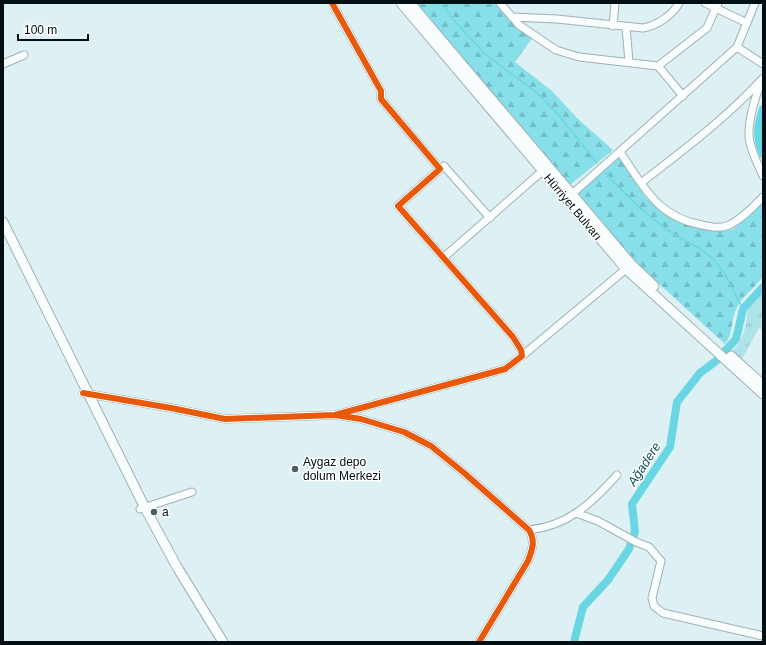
<svg xmlns="http://www.w3.org/2000/svg" width="766" height="645" font-family="Helvetica,sans-serif">
<style>
.grass{fill:url(#grass-tufts)}
.forest{fill:url(#forest-firs)}
.lines{fill:none;stroke-linecap:round;stroke-linejoin:round}
.stream{stroke:#6ad6e4;stroke-width:1.5}
.river{stroke:#6ad6e4;stroke-width:8}
.minor-casing{stroke:#9fb1b3;stroke-width:9}
.major-casing{stroke:#9fb1b3;stroke-width:11}
.minor{stroke:#fafdfd;stroke-width:7}
.major{stroke:#fafdfd;stroke-width:9}
.cycleway-casing{stroke:#fff;stroke-width:8}
.cycleway{stroke:#e8590c;stroke-width:6}
.poi-dot{fill:#4e5e61;stroke:#fff;stroke-width:1.5}
.labels{text-anchor:middle;dominant-baseline:central;stroke-width:3;stroke-linejoin:round;paint-order:stroke}
.street-label{font-size:12px;fill:#010f12;stroke:#fff}
.poi-label{font-size:12px;fill:#010f12;stroke:#fff;text-anchor:start}
.water-label{font-size:13px;font-style:italic;fill:#124f56;stroke:#fff}
</style>
<defs>
<pattern id="grass-tufts" width="24" height="20" patternUnits="userSpaceOnUse"><rect width="24" height="20" fill="#aee3ea"/><path d="M3 7l-1-3M5 7V3M7 7l1-3M15 17l-1-3M17 17v-4M19 17l1-3" fill="none" stroke="#94c2c8"/></pattern>
<pattern id="forest-firs" width="22" height="20" patternUnits="userSpaceOnUse"><rect width="22" height="20" fill="#87dfea"/><path d="M5 1l3.5 6h-7zM16 11l3.5 6h-7z" fill="#73bec8"/></pattern>
</defs>
<rect width="100%" height="100%" fill="#ddf1f4"/>
<path class="grass" d="M763,293V330L759,328L742,359L733,351C743,339 747,326 747,311Z"/>
<path class="forest" d="M415,3H495L518,28L533,37L515,62L552,91L577,118L613,150L570,185Z
M619,158L646,198L661,211L680,223L723,231L733,229L763,203V277C754,289 740,297 735,312C730,324 734,332 725,344L635,262L578,194Z"/>
<g class="lines">
<path class="stream" d="M443,3L451,17L485,54L536,92L557,113L597,163
M606,173C621,191 649,217 669,231C684,241 700,246 713,259C727,273 733,292 743,309"/>
<path class="river" d="M763,109C757,126 756,138 763,154
M574,642L583,607L608,580L629,549L635,532L632,504L670,447L677,402L700,373L716,361L736,339L743,309L763,287"/>
<defs>
<path id="minor" d="M332,3L381,91V99L440,169L398,206L513,337L521,350L522,356L505,369L335,415
M500,3L519,25L556,50L579,57L658,66L683,96
M705,3L747,23
M512,17L557,19L643,28C656,26 673,15 679,3
M613,26L615,3
M626,27L629,62
M737,47L763,64
M3,64L24,55
M658,66L707,28L718,3
M761,82C755,98 749,117 749,134C749,148 758,164 763,176
M620,152C644,187 657,217 702,225C712,227 720,229 729,225C742,219 753,207 763,197
M440,169L444,166L490,218
M641,183C681,152 729,116 763,78
M572,194L737,47L755,3
M443,258L547,167
M522,356L626,269
M83,393L171,408L225,419L335,415L361,419L404,432L431,446L463,472L529,530C536,541 532,550 528,561L479,642
M140,509L192,492
M576,513L598,521L636,542L649,547L661,561L652,598L654,606L663,613L763,636
M529,530C568,526 592,503 617,475"/>
<path id="major" d="M401,3L626,269L763,394
M410,3L631,264L654,286
M3,222L145,508L177,567L223,642
M731,356L763,385"/>
</defs>
<use href="#minor" class="minor-casing"/>
<use href="#major" class="major-casing"/>
<use href="#minor" class="minor"/>
<use href="#major" class="major"/>
<defs>
<path id="cycleway" d="M332,3L381,91V99L440,169L398,206L513,337L521,350L522,356L505,369L335,415
M83,393L171,408L225,419L335,415L361,419L404,432L431,446L463,472L529,530C536,541 532,550 528,561L479,642"/>
</defs>
<use href="#cycleway" class="cycleway-casing"/>
<use href="#cycleway" class="cycleway"/>
</g>
<g class="poi-dot">
<circle cx="295" cy="469" r="4"/>
<circle cx="154" cy="512" r="4"/>
</g>
<g class="labels">
<g class="street-label">
<text transform="translate(573 207) rotate(50)">Hürriyet Bulvarı</text>
</g>
<g class="poi-label">
<text x="303" y="462">Aygaz depo<tspan x="303" dy="14">dolum Merkezi</tspan></text>
<text x="162" y="512">a</text>
</g>
<g class="water-label">
<text transform="translate(644 464) rotate(-57)">Ağadere</text>
</g>
</g>
<rect width="766" height="645" fill="none" stroke="#010f12" stroke-width="8"/>
<path d="M18 34v6h70v-6" fill="none" stroke="#010f12" stroke-width="2"/>
<text x="24" y="34" font-size="12" fill="#010f12" stroke="#ffffff" stroke-width="3" paint-order="stroke">100 m</text>
</svg>
